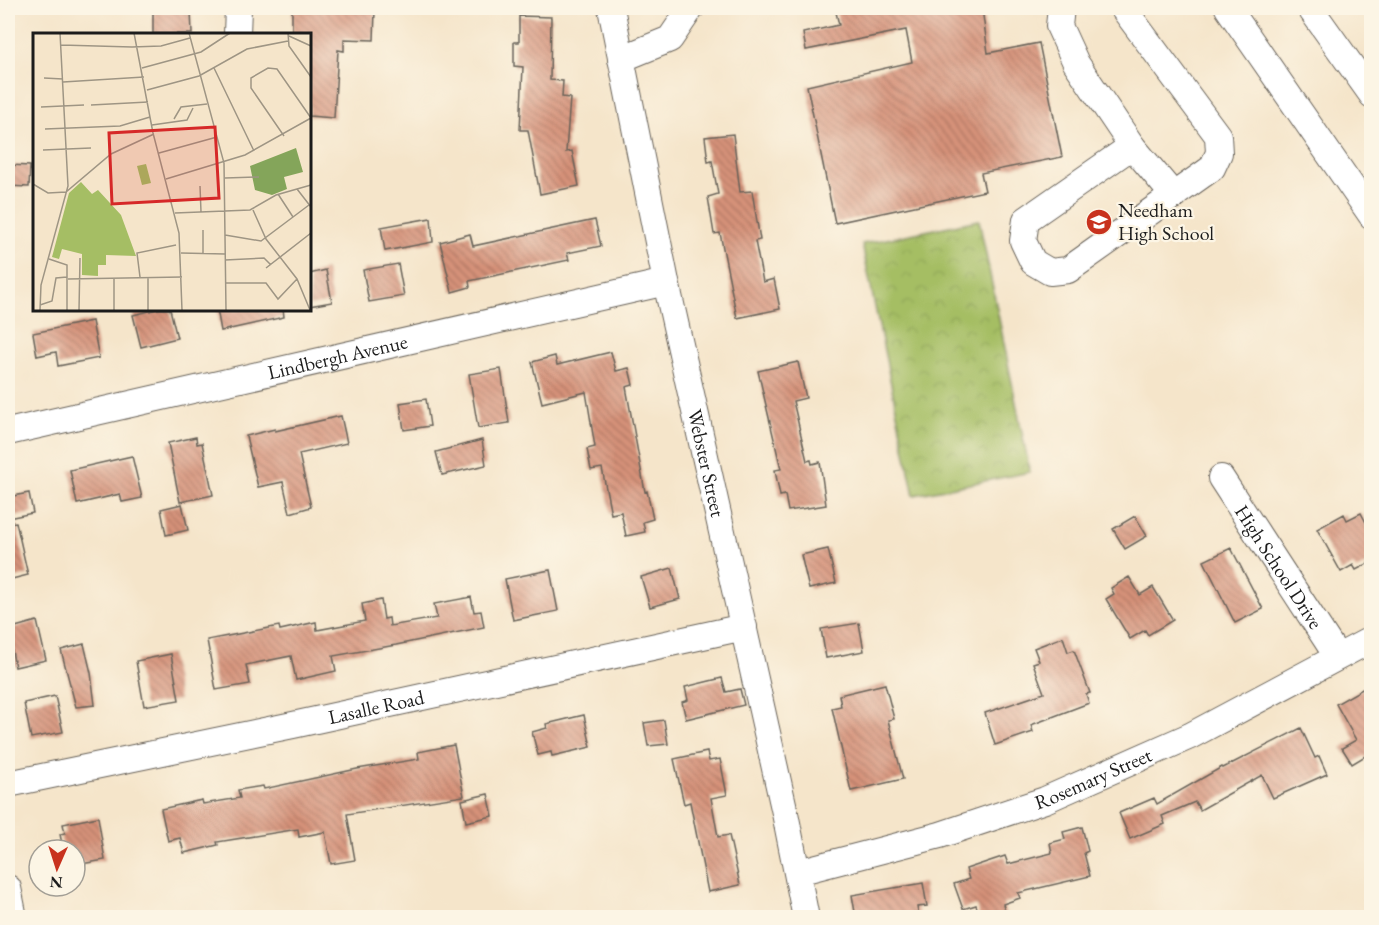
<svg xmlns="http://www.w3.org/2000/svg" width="1379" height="925" font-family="'EB Garamond',serif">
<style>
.park{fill:url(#park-crowns);stroke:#606d40;stroke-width:1.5}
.building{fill:url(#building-back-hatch)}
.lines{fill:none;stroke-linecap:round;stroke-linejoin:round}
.minor-casing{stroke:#686259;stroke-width:28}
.minor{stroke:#fff;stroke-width:26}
.labels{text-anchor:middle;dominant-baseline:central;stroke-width:4.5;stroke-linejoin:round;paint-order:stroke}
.poi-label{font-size:20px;fill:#1c1c1c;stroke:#fcf5e5;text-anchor:start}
.street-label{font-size:20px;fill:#1c1c1c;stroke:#fcf5e5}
.inset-road{fill:none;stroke:#9e9584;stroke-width:1.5}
.view{fill:#d62828;fill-opacity:0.15;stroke:#d62828;stroke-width:3}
.inset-edge{fill:none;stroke:#1c1c1c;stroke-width:3}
</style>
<defs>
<pattern id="park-crowns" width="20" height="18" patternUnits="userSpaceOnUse" patternTransform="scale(1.5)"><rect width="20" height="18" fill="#a5be64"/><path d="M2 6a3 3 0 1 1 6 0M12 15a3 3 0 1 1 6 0" fill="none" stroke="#8da356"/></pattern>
<pattern id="building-back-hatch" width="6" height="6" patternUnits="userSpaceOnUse" patternTransform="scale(1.5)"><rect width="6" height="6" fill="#d69279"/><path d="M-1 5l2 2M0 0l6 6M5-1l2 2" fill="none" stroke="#ad7662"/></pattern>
</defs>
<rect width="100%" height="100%" fill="#fcf5e5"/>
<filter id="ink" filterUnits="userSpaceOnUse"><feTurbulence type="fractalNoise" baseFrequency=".0167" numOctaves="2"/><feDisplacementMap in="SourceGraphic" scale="12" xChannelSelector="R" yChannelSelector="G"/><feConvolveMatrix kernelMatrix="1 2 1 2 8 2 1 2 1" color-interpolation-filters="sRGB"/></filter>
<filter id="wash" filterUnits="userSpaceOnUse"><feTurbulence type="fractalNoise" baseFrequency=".008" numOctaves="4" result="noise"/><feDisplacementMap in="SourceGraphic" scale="24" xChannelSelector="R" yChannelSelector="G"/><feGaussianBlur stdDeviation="1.35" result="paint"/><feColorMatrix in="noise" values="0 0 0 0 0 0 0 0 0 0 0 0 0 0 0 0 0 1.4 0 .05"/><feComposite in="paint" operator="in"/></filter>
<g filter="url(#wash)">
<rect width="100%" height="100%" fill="#f5e5ca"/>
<path class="park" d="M979,220L1030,472L914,495L862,244Z"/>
<g id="blocks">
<path class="building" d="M292,8L375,10L374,40L344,39V51L338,50L334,118L309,116V34H292Z
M835,8H982L988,53L1039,43L1062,157L981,173L985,191L835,223L807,86L912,62L906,30L806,50L803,33L839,25Z
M191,11L192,34H153V12Z
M519,16L551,17L550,80L563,81L562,97L570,98L566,152L572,151L579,186L540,194L528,130H520L523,67L514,66V42H519Z
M733,134L740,192L752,191L760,240L755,241L763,282L774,279L780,309L737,318L720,233L714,234L708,197L718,194L712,161L708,162L705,137Z
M8,165L30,166L29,187L8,186Z
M431,218L433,242L385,251L381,227Z
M595,220L601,246L567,253L569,260L469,281L470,287L452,292L440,242L470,234L473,246Z
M398,264L404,296L369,302L363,270Z
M326,270L332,302L309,306V274Z
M158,309H170L177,338L141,347L133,315Z
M217,309H283L284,317L221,331Z
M92,321L99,358L58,366L56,352L37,356L33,333Z
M611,352L616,371L629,368L633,385L626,387L645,492L647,491L653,519L643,522L645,532L626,536L621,512L611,514L602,468L591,470L587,449L595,447L586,392L542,403L532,362L555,356L557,365Z
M798,362L806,398L793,401L807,461L811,460L812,464L820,462L826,505L788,511L785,495L780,496L775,470L781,469L758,371Z
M501,369L509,423L478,428L469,374Z
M426,399L430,426L404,430L400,403Z
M341,416L347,443L299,454L311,507L290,513L283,482L258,487L246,436L275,429V431Z
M196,437L197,444L202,443L213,495L180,502L168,443Z
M482,440L486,465L442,475L436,452Z
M132,456L142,498L122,502L120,494L77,504L70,470Z
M29,493L33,513L8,518V497Z
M182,504L188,530L166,535L161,509Z
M1361,513L1371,532V562L1356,570L1353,565L1341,572L1317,529L1344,514L1347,520Z
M1135,516L1147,536L1125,549L1113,529Z
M16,522L28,575L8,580V523Z
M1231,548L1263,609L1235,623L1204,561Z
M828,549L836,583L809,589L801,555Z
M672,568L680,599L650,607L641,577Z
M550,570L558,611L513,620L505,579Z
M1129,577L1140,595L1153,587L1173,620L1148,635L1145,630L1130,639L1106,599L1114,594L1111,588Z
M471,597L474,612L481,611L484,627L396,645L333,656L336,671L296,680L291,656L246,665L250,684L216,690L207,640L279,626L280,630L316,622L317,630L365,621L362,604L381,600L384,619L389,618L390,626L437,618L434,604Z
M37,621L46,660L15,667L8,629Z
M859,623L864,651L826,658L821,629Z
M1063,637L1068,652L1074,650L1090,693L1086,694L1089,703L1031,725L1033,732L995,745L985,713L1044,693L1033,663L1039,661L1034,648Z
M84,644L91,673L95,705L76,707L61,650Z
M171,654L179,700L144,706L136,661Z
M722,678L726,692L740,689L744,705L686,719L682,702L688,700L685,687Z
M885,684L894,719L888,720L903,779L851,791L832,708L841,706L839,695Z
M1371,684V768L1365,756L1352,764L1342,748L1356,740L1336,704Z
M55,696L63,732L31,738L24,703Z
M584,715L591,747L552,756L551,752L538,755L532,732L547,728L546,724Z
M664,720L668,744L648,746L644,723Z
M1301,728L1315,758L1319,756L1327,774L1273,798L1262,775L1200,810L1195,802L1162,816L1165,824L1130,839L1119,813L1154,798L1157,804L1222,767L1223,768Z
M454,745L464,796L347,814L355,860L331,864L325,832L299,837L298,829L217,842L218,845L184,853L180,838L168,841L161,809L202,800L203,804L240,798L238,790L263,786L264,789L357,769L419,759L418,752Z
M707,752L709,761L720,759L727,795L711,798L718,837L729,835L740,885L708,892L690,802L684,804L674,759Z
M488,794L493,816L466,822L462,800Z
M98,817L105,860L75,865V850H63L60,834L65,833L63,824Z
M1082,827L1088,851L1084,853L1090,876L1018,893L1020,898L1003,904L1007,918H980L976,905L963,909L954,884L969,879L966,869L1005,856L1008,864L1052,853L1050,843L1065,839L1063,832Z
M923,883L927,906L917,907L919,918H856L852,895Z"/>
</g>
</g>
<g filter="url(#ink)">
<use href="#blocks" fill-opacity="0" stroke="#686259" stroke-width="1.5"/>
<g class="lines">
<defs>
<g id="minor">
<path id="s1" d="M611,8L666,282L785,813L806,918"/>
<path d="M1061,8L1059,26L1076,63L1132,146L1174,196"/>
<path d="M1123,8L1218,136L1219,153L1212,168L1068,270L1050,272L1033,262L1023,241L1026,220L1132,146"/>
<path d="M1228,8L1372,216"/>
<path d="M1310,8L1372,95"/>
<path d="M237,34L238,8"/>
<path d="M621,59L670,39L691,8"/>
<path id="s2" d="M8,432L666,282"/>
<path id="s3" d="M1221,478L1337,656"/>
<path id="s4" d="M8,784L293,725L744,627"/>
<path id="s5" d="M798,872L940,835L1045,800L1190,736L1372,639"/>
<path d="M8,888L14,918"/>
</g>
</defs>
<use href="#minor" class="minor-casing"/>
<use href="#minor" class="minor"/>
</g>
</g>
<defs>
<symbol id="school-disc" viewBox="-11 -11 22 22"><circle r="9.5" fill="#c8321e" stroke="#fcf5e5"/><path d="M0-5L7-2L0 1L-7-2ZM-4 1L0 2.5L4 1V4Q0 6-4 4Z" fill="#fff"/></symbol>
</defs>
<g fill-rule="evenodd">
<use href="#school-disc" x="1084" y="207" width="30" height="30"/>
</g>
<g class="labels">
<g class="poi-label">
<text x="1118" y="210">Needham<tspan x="1118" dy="23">High School</tspan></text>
</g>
<g class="street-label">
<text stroke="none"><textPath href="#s2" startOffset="338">Lindbergh Avenue</textPath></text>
<text stroke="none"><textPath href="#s1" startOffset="465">Webster Street</textPath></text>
<text stroke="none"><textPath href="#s3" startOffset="106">High School Drive</textPath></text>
<text stroke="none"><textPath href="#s4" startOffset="376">Lasalle Road</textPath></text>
<text stroke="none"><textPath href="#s5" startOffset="310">Rosemary Street</textPath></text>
</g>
</g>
<g transform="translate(33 33)">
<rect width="278" height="278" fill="#f5e5ca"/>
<path d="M263,115L270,139L251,144L254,156L239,162L222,157L217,133Z" fill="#84a55a"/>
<path d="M113,131L118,150L109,152L104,133ZM48,149L59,161L65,157L88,182L103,223L73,222V232H65V243L49,242V221L29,216L26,226L19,224L36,160Z" fill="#a5be64"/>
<path class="inset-road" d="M101,0L120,100L146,200L149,277M156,0L191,130L193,277M255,0L256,13L278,44M256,3L278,13M28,12L99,14L128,13L157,5M109,35L168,19L197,0M181,35L221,118M11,45L30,46M30,49L111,44M114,57L166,43L214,16L255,8M58,72L115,69M8,74L51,72M141,86L148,74L174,71M119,92L154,87L160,75M12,96L87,93L117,84M251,103L218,55V45L235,35L244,36L278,85M10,117L58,115M126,120L184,104M192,145L226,144M133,146L212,122L278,85M0,151L15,160L33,159L78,121L121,101M167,153L168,179M264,156L278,174M245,161L260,184M220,177L233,206L264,246L277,277M142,180L217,177L243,162L278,152M170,197V220M192,202L228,208L276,172M148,220L192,221M16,226L34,232V277M192,227L231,225L238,232M233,235L278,200M107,244L104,220L143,212M115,244V277M81,245V277M35,246L149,244M193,250H233L245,266L264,246M7,272L19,268L23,245L34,244M7,277L8,252L35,153L27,0M46,277L47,225"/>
<path class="view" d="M182,94L186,165L79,171L76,100Z"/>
<rect width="278" height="278" class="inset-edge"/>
</g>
<rect width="1379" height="925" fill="none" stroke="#fcf5e5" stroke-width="30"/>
<g transform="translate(57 868) rotate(183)"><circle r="28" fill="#fcf5e5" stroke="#a29e95" stroke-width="1.5"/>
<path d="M0-4.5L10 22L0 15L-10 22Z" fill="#c8321e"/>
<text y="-9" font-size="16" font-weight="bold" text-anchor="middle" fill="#1c1c1c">N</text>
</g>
</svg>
